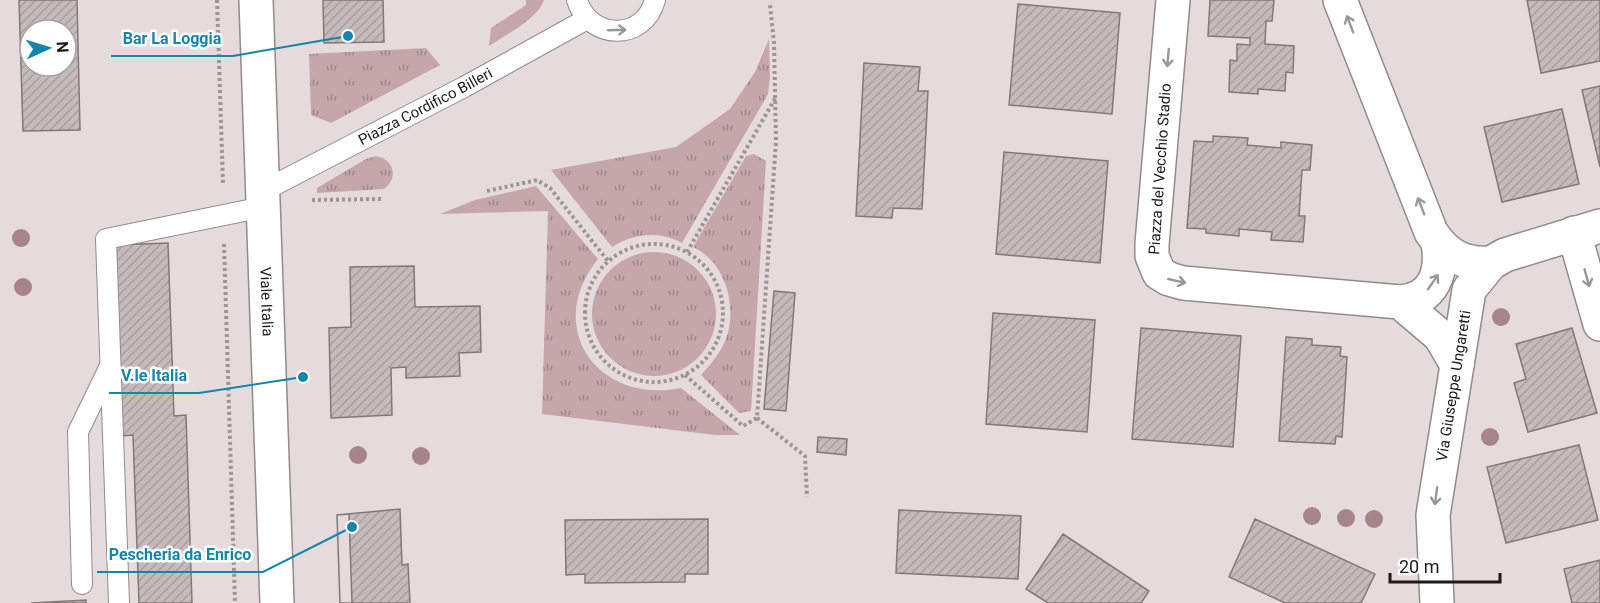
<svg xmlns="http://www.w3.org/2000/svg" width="1600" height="603" font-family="Roboto,sans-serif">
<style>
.grass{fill:url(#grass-tufts)}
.building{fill:url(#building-hatch);stroke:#82787a;stroke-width:1.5;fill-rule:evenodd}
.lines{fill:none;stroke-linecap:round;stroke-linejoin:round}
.service-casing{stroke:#94898b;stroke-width:22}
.minor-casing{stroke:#94898b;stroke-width:36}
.tertiary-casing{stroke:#94898b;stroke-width:36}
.path{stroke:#9c9495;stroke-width:4;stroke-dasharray:3 3;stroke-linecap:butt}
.service{stroke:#fff;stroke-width:20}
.minor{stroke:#fff;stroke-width:33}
.tertiary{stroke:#fff;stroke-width:33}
.tree{fill:#a7838a}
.oneway{stroke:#999898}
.labels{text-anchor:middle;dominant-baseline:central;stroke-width:5;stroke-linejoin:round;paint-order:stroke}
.street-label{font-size:15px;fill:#1c1919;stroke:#fff}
.leader{fill:none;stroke:#1585ac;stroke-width:2}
.callout-dot{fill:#1585ac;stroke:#fff;stroke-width:2}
.callout-label{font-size:16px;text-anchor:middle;font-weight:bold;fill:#1585ac;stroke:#fff;stroke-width:5;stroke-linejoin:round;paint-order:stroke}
</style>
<defs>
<pattern id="grass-tufts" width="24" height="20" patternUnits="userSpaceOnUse" patternTransform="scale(1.5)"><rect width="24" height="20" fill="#c5a6ab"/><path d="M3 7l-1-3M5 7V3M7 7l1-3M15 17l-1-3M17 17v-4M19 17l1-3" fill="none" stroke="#9f868a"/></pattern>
<pattern id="building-hatch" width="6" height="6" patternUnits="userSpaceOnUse" patternTransform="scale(1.5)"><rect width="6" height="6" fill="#c5babc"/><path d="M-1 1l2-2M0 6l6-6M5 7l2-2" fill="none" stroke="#a99fa1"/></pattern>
</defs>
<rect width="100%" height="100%" fill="#e6dbdc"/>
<path class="grass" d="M526,0H544C537,20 506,34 489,46L491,28L526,5Z
M769,39L770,77L768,94L682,243C658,231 635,233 612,247L551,170L676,147L730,109L755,72Z
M426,48L440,65L331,123L311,115L309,54Z
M754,154L766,161L751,411L739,413L701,375C711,364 722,351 727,336C737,304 725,262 693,247L746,156Z
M376,156C394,159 399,178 384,189L317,193V188L366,159Z
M536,186L598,259C543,327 597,405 681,388L740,435H715L542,414L548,211L440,214L475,200Z
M592 314a62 62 0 1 1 124 0a62 62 0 1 1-124 0Z"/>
<path class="building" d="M19,0H77L80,130L23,131ZM30,30H66V66H30Z
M323,0H383L384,42L324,43Z
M1210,0H1274L1272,21H1266L1265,44L1294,46L1293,73L1286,72L1285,91L1258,89V94L1229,92L1230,60L1237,61V44L1250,45V38L1208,36Z
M1527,0H1600V61L1541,73Z
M1018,4L1120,13L1112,114L1009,105Z
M864,63L920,67L918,91H928L922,209L893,208L892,218L856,216Z
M1600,86V167L1582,90Z
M1562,109L1579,184L1502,202L1484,127Z
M1213,136L1248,138L1247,145L1281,148V142L1312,145L1310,170H1302L1299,216H1305L1303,242L1271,240L1272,232L1239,229V236L1206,233V229L1187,228L1194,141L1213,142Z
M1004,152L1108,161L1100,263L996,254Z
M168,243L174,416L186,415L192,603H139L133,435L122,436L115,245Z
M414,266L415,307L480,306L481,352L459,353L460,376L406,378V367L391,368L392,415L331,418L329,328L351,327L350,267Z
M774,291L795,293L786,411L764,409Z
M993,313L1095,320L1087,432L986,424Z
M1141,328L1241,336L1233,447L1132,439Z
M1572,328L1597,413L1528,432L1514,383L1526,379L1516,344Z
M1286,337L1312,339V345L1341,347L1340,356L1347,357L1342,437L1336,436L1335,444L1279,441Z
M818,437L847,439L846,455L817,452Z
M1579,445L1598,520L1506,543L1487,467Z
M400,509L402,565L408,564L410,603H340L337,515Z
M899,510L1021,516L1018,579L896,573Z
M349,514L352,603H340L337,515Z
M708,519V574H685V582L585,583V574L566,575L565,520Z
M1255,519L1375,574L1361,603H1285L1229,577Z
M1063,534L1149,591L1141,603H1048L1026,589Z
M1600,560V603H1572L1564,569Z
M86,600V603H31Z"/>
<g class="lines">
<defs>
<g id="service">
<path d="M577,0C589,40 644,42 655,0"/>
<path id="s1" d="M263,191L464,87L587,19"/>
<path d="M82,584L78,432L109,368"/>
<path d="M119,603L106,239L263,207"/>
</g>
<g id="minor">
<path d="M1173,0L1152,244V256L1159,273L1169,279L1183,283L1400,302L1440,336L1457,365"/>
<path d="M1340,0L1431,232C1446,255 1463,265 1491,263"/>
<path d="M1574,233L1600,324"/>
<path d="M1400,302C1434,300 1443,272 1438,243"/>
<path id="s2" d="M1437,603L1433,515L1469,290L1491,263L1505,255L1600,226"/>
</g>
<g id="tertiary">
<path id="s3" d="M256,0L277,603"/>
</g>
</defs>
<use href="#service" class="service-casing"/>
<use href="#minor" class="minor-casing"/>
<use href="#tertiary" class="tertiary-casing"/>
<path class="path" d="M217,0L223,185
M487,191L537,180L550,188L608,261
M312,200L382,199
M585 313a69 69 0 1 1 138 0a69 69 0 1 1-138 0Z
M224,244L235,603
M687,252L776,97
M685,375L743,426L757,418L776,141L774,43L770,5
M757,418L805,456L807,497"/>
<use href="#service" class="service"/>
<use href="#minor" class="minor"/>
<use href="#tertiary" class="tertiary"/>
</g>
<g class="tree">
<circle cx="21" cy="238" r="9"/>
<circle cx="23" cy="287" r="9"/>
<circle cx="1501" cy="317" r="9"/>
<circle cx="1490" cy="437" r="9"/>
<circle cx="358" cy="455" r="9"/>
<circle cx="421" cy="456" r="9"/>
<circle cx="1312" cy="516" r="9"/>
<circle cx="1346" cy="518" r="9"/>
<circle cx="1374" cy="519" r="9"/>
</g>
<defs><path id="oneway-shaft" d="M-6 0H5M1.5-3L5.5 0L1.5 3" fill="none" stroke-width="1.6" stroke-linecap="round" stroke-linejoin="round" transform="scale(1.5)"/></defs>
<g class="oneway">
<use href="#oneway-shaft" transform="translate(1350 24) rotate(-111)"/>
<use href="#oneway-shaft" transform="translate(617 30) rotate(-2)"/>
<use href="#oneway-shaft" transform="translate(1168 58) rotate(95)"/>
<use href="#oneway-shaft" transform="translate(1421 206) rotate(-111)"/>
<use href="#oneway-shaft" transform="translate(1587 278) rotate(74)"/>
<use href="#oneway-shaft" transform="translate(1177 281) rotate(13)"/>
<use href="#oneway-shaft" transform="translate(1433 282) rotate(-55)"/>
<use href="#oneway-shaft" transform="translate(1436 496) rotate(98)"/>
</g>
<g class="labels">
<g class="street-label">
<text stroke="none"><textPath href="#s1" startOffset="183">Piazza Cordifico Billeri</textPath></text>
<text transform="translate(1160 169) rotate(-86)">Piazza del Vecchio Stadio</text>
<text stroke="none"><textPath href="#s3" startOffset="302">Viale Italia</textPath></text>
<text stroke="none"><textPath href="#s2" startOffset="219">Via Giuseppe Ungaretti</textPath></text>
</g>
</g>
<path class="leader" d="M348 36L233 56H111M303 377L199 393H109M352 527L263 572H97"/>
<g class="callout-dot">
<circle cx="348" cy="36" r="6"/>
<circle cx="303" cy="377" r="6"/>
<circle cx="352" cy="527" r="6"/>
</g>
<g class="callout-label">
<text x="172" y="44">Bar La Loggia</text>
<text x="154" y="381">V.le Italia</text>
<text x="180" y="560">Pescheria da Enrico</text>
</g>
<g transform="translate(48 48) rotate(86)"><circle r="28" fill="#ffffff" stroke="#a4a3a3" stroke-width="1.5"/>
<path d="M0-4.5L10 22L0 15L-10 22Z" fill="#1585ac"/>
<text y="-9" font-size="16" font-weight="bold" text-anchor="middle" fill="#1c1919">N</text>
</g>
<path d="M1390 573v9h110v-9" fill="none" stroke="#1c1919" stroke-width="3"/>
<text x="1399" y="573" font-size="18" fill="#1c1919" stroke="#ffffff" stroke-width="4.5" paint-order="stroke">20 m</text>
</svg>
